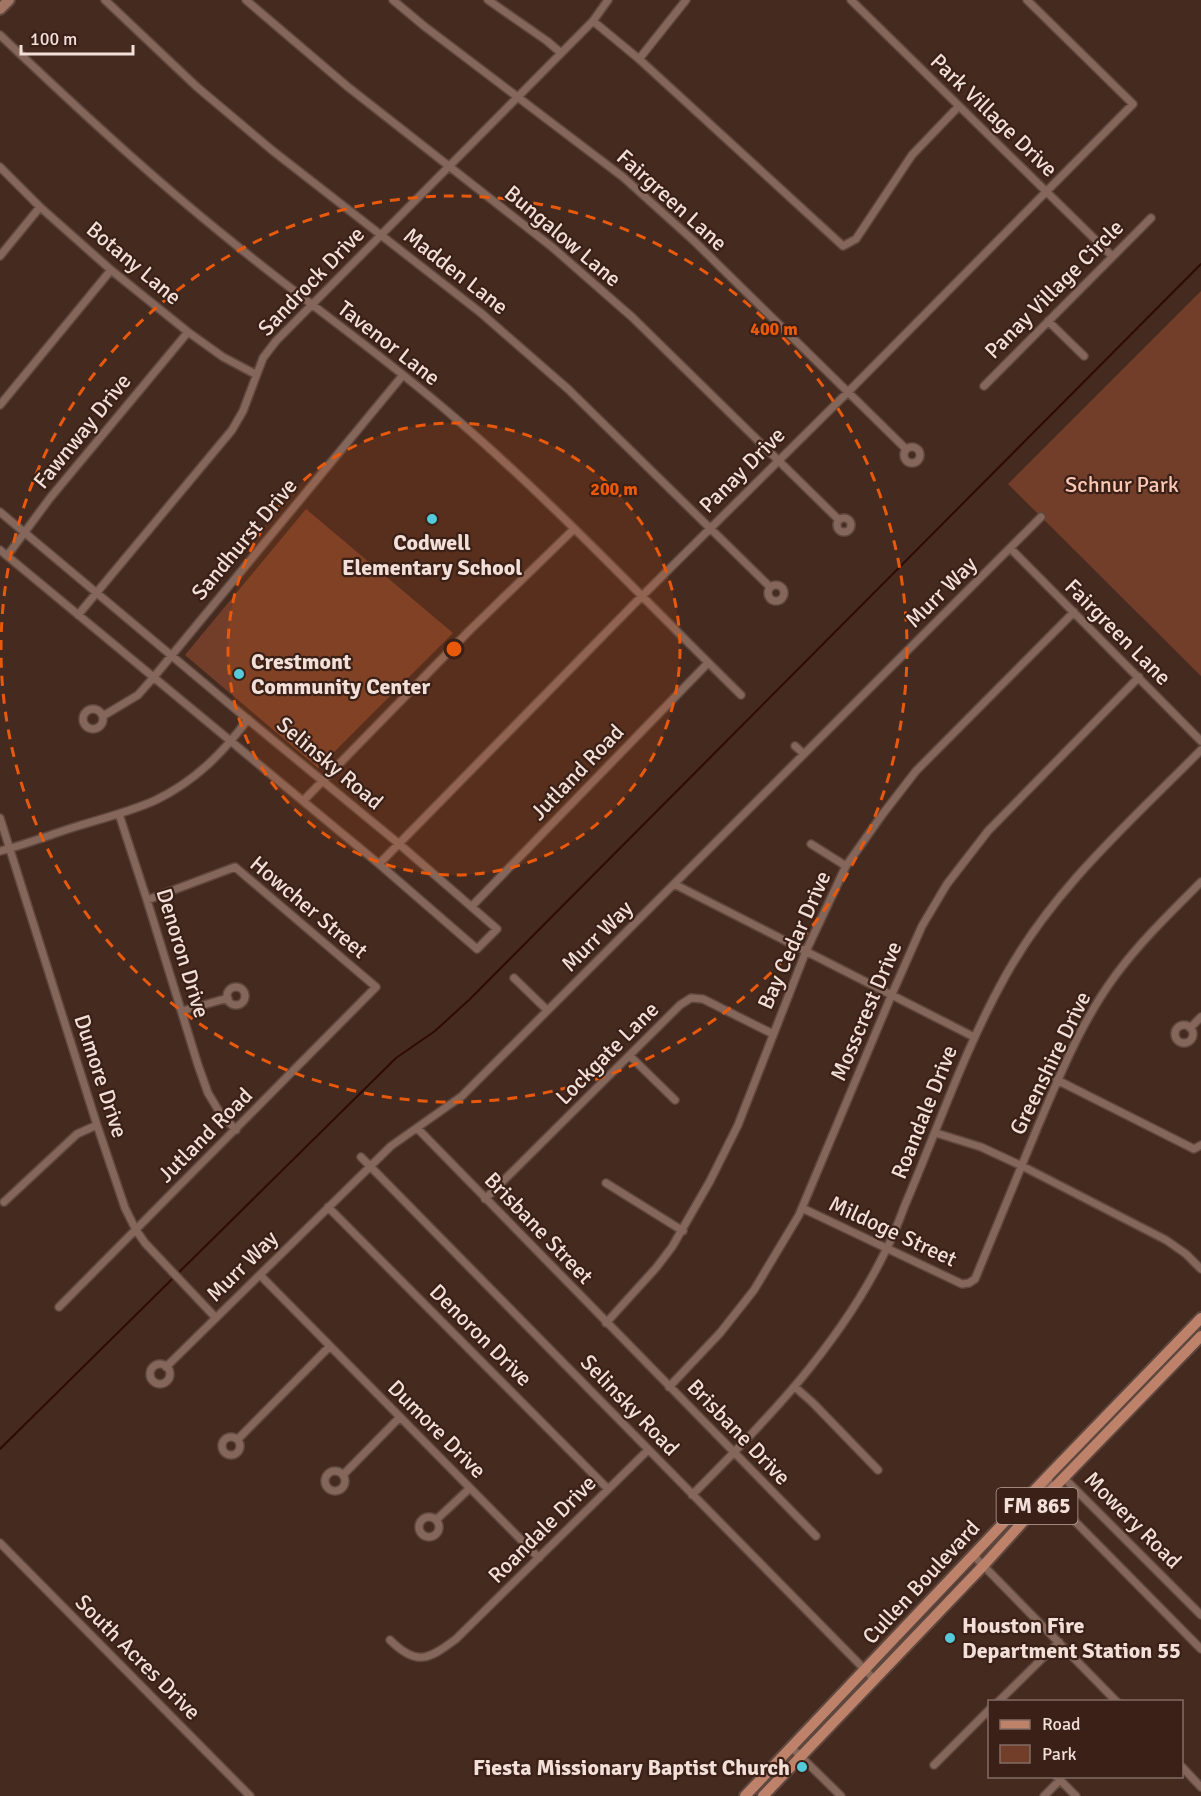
<svg xmlns="http://www.w3.org/2000/svg" width="1201" height="1796" font-family="Signika,sans-serif">
<style>
.green{fill:#723e2a}
.lines{fill:none;stroke-linecap:round;stroke-linejoin:round}
.stream{stroke:#2f0b00;stroke-width:2}
.street-casing{stroke:#5e473e;stroke-width:10}
.secondary-casing{stroke:#5e473e;stroke-width:14}
.primary-casing{stroke:#5e473e;stroke-width:14}
.street{stroke:#85665a;stroke-width:7}
.secondary{stroke:#a27463;stroke-width:10}
.primary{stroke:#be826b;stroke-width:10}
.ring{fill:none;stroke:#e8590c;stroke-width:3;stroke-dasharray:10 8}
.poi-dot{fill:#53cbdb;stroke:#3a2016;stroke-width:2}
.labels{text-anchor:middle;dominant-baseline:central;stroke-width:4.5;stroke-linejoin:round;paint-order:stroke}
.shield{fill:#3a2016;stroke:#baa69e;stroke-width:1.5}
.shield-label{font-size:21px;font-weight:bold;fill:#f1dfd8}
.street-label{font-size:22px;fill:#f1dfd8;stroke:#3a2016}
.park-label{font-size:22px;fill:#fcc7b3;stroke:#3a2016}
.poi-label{font-size:22px;font-weight:bold;fill:#f1dfd8;stroke:#3a2016;text-anchor:start}
.centre{fill:#e8590c;stroke:#3a2016;stroke-width:3}
.ring-label{font-size:18px;text-anchor:middle;font-weight:bold;fill:#e8590c;stroke:#3a2016;stroke-width:4.5;stroke-linejoin:round;paint-order:stroke}
</style>
<rect width="100%" height="100%" fill="#452a20"/>
<path class="green" d="M1201,291V676L1008,484Z
M306,509L453,633L318,768L185,655Z"/>
<g class="lines">
<path class="stream" d="M0,1449L396,1058L435,1031L470,999L1201,264"/>
<defs>
<path id="street" d="M105,0L197,87L273,151L481,313L568,389L770,587
M246,0L348,87L552,247L632,317L839,520
M393,0L424,26L623,177L694,241L906,449
M488,0L547,41L561,53
M851,0L1112,256
M593,21L639,59L843,246L856,239L912,155L958,107
M0,35C75,106 150,176 231,241C304,301 383,355 454,417C555,504 646,602 741,695
M639,59L686,0
M0,167L40,207L111,270L188,332L223,357L255,374
M0,256L40,207
M1048,321L1084,356
M984,386L1151,218
M0,405L111,270
M904 455a8 8 0 1 1 16 0a8 8 0 1 1-16 0Z
M0,512L234,708L398,843L497,929L477,949L379,864L0,550
M837 525a7 7 0 1 1 14 0a7 7 0 1 1-14 0Z
M1010,548L1201,741
M7,556L50,498L188,332
M768 593a8 8 0 1 1 16 0a8 8 0 1 1-16 0Z
M78,615L232,430L243,411L263,358L276,341L593,21L608,0
M83 719a10 10 0 1 1 20 0a10 10 0 1 1-20 0Z
M103,716L138,695L153,678L403,375
M795,746L804,754
M303,801L470,630L574,529
M119,814L147,900L198,1065L208,1093L220,1113L236,1130
M0,818L97,1125L125,1208L136,1230L145,1243L216,1318
M811,844L846,866
M0,851C27,844 52,834 78,826C104,818 132,811 156,800C195,781 223,753 248,719
M379,864L637,601L848,392L1133,104L1027,0
M674,884L974,1037
M472,906L708,663
M514,978L547,1010
M227 996a9 9 0 1 1 18 0a9 9 0 1 1-18 0Z
M182,1011L228,998
M1175 1034a9 9 0 1 1 18 0a9 9 0 1 1-18 0Z
M1190,1028L1201,1017
M630,1056L675,1100
M1057,1080L1194,1149L1201,1145
M417,1128L816,1536
M936,1133L981,1147L1022,1166L1166,1240L1186,1254L1201,1269
M361,1157L874,1679
M606,1183L683,1231
M485,1199L680,1005L691,998L703,999L773,1034
M4,1202L77,1134L97,1125
M328,1207L608,1489
M802,1208L962,1284L969,1283L975,1279C996,1228 1017,1177 1038,1126C1060,1075 1081,1022 1115,976C1140,942 1171,912 1201,882
M260,1275L539,1558
M59,1307L376,987L235,867L147,900
M606,1323L656,1268L672,1247L710,1181L738,1125L806,951L846,866L882,815L916,771L1074,612
M150 1374a10 10 0 1 1 20 0a10 10 0 1 1-20 0Z
M166,1367L391,1146L462,1096L1041,517
M669,1387L720,1333L754,1290L799,1215L892,994L922,926L947,884L988,831L1139,677
M795,1387L813,1403L878,1470
M222 1446a9 9 0 1 1 18 0a9 9 0 1 1-18 0Z
M238,1439L330,1346
M325 1481a10 10 0 1 1 20 0a10 10 0 1 1-20 0Z
M343,1475L400,1417
M1049,1476L1048,1494L1201,1649
M1063,1477L1201,1615
M692,1495C766,1421 839,1346 885,1252C893,1237 899,1221 905,1205C938,1128 965,1048 1006,975C1055,887 1131,821 1201,750
M419 1527a10 10 0 1 1 20 0a10 10 0 1 1-20 0Z
M436,1520L470,1488
M0,1543L250,1796
M973,1555L1117,1702
M390,1640C417,1667 429,1659 456,1639L648,1450
M998,1702L1059,1642
M791,1747L841,1796
M934,1765L990,1709
M1182,1767L1201,1787
M1056,1776L1076,1796
M1044,1796L1060,1780"/>
<path id="secondary" d="M0,9L9,0"/>
<path id="primary" d="M745,1796L1048,1476L1201,1318
M763,1796L983,1566L1048,1494L1201,1336"/>
</defs>
<use href="#street" class="street-casing"/>
<use href="#secondary" class="secondary-casing"/>
<use href="#primary" class="primary-casing"/>
<use href="#street" class="street"/>
<use href="#secondary" class="secondary"/>
<use href="#primary" class="primary"/>
</g>
<circle cx="454" cy="649" r="226" fill="#e8590c" fill-opacity=".12"/>
<g class="ring">
<circle cx="454" cy="649" r="226"/>
<circle cx="454" cy="649" r="453"/>
</g>
<g class="poi-dot">
<circle cx="432" cy="519" r="6"/>
<circle cx="239" cy="674" r="6"/>
<circle cx="950" cy="1638" r="6"/>
<circle cx="802" cy="1767" r="6"/>
</g>
<g class="labels">
<rect class="shield" x="996.5" y="1488" width="81" height="36" rx="4.5"/>
<g class="shield-label">
<text x="1037" y="1506">FM 865</text>
</g>
<g class="street-label">
<text transform="translate(994 115) rotate(44)">Park Village Drive</text>
<text transform="translate(672 200) rotate(42)">Fairgreen Lane</text>
<text transform="translate(563 236) rotate(40)">Bungalow Lane</text>
<text transform="translate(134 263) rotate(40)">Botany Lane</text>
<text transform="translate(456 271) rotate(38)">Madden Lane</text>
<text transform="translate(311 281) rotate(-46)">Sandrock Drive</text>
<text transform="translate(1054 289) rotate(-45)">Panay Village Circle</text>
<text transform="translate(389 343) rotate(38)">Tavenor Lane</text>
<text transform="translate(82 431) rotate(-51)">Fawnway Drive</text>
<text transform="translate(742 470) rotate(-45)">Panay Drive</text>
<text transform="translate(244 539) rotate(-50)">Sandhurst Drive</text>
<text transform="translate(941 592) rotate(-45)">Murr Way</text>
<text transform="translate(1118 632) rotate(45)">Fairgreen Lane</text>
<text transform="translate(330 763) rotate(40)">Selinsky Road</text>
<text transform="translate(577 772) rotate(-46)">Jutland Road</text>
<text transform="translate(309 907) rotate(40)">Howcher Street</text>
<text transform="translate(597 936) rotate(-45)">Murr Way</text>
<text transform="translate(794 940) rotate(-66)">Bay Cedar Drive</text>
<text transform="translate(183 953) rotate(73)">Denoron Drive</text>
<text transform="translate(866 1011) rotate(-67)">Mosscrest Drive</text>
<text transform="translate(607 1053) rotate(-45)">Lockgate Lane</text>
<text transform="translate(1050 1063) rotate(-64)">Greenshire Drive</text>
<text transform="translate(101 1076) rotate(72)">Dumore Drive</text>
<text transform="translate(924 1112) rotate(-68)">Roandale Drive</text>
<text transform="translate(205 1135) rotate(-45)">Jutland Road</text>
<text transform="translate(539 1228) rotate(46)">Brisbane Street</text>
<text transform="translate(893 1231) rotate(25)">Mildoge Street</text>
<text transform="translate(242 1266) rotate(-45)">Murr Way</text>
<text transform="translate(481 1335) rotate(45)">Denoron Drive</text>
<text transform="translate(630 1405) rotate(46)">Selinsky Road</text>
<text transform="translate(437 1429) rotate(45)">Dumore Drive</text>
<text transform="translate(739 1432) rotate(46)">Brisbane Drive</text>
<text transform="translate(1133 1520) rotate(45)">Mowery Road</text>
<text transform="translate(542 1529) rotate(-45)">Roandale Drive</text>
<text transform="translate(921 1582) rotate(-47)">Cullen Boulevard</text>
<text transform="translate(138 1657) rotate(45)">South Acres Drive</text>
</g>
<g class="park-label">
<text x="1122" y="484">Schnur Park</text>
</g>
<g class="poi-label">
<text x="432" y="542" text-anchor="middle">Codwell<tspan x="432" dy="25">Elementary School</tspan></text>
<text x="251" y="661">Crestmont<tspan x="251" dy="25">Community Center</tspan></text>
<text x="962" y="1625">Houston Fire<tspan x="962" dy="25">Department Station 55</tspan></text>
<text x="790" y="1767" text-anchor="end">Fiesta Missionary Baptist Church</text>
</g>
</g>
<circle cx="454" cy="649" r="9" class="centre"/>
<g class="ring-label">
<text x="774" y="335">400 m</text>
<text x="614" y="495">200 m</text>
</g>
<rect x="988" y="1700" width="195" height="78" fill="#3a2016" stroke="#836c64" stroke-width="1.5"/>
<rect x="1000" y="1720" width="30" height="9" fill="#be826b" stroke="#836c64" stroke-width="1.5"/>
<text x="1042" y="1730" font-size="18" fill="#f1dfd8">Road</text>
<rect x="1000" y="1745" width="30" height="18" fill="#723e2a" stroke="#836c64" stroke-width="1.5"/>
<text x="1042" y="1760" font-size="18" fill="#f1dfd8">Park</text>
<path d="M21 45v9h112v-9" fill="none" stroke="#f1dfd8" stroke-width="3"/>
<text x="30" y="45" font-size="18" fill="#f1dfd8" stroke="#3a2016" stroke-width="4.5" paint-order="stroke">100 m</text>
</svg>
